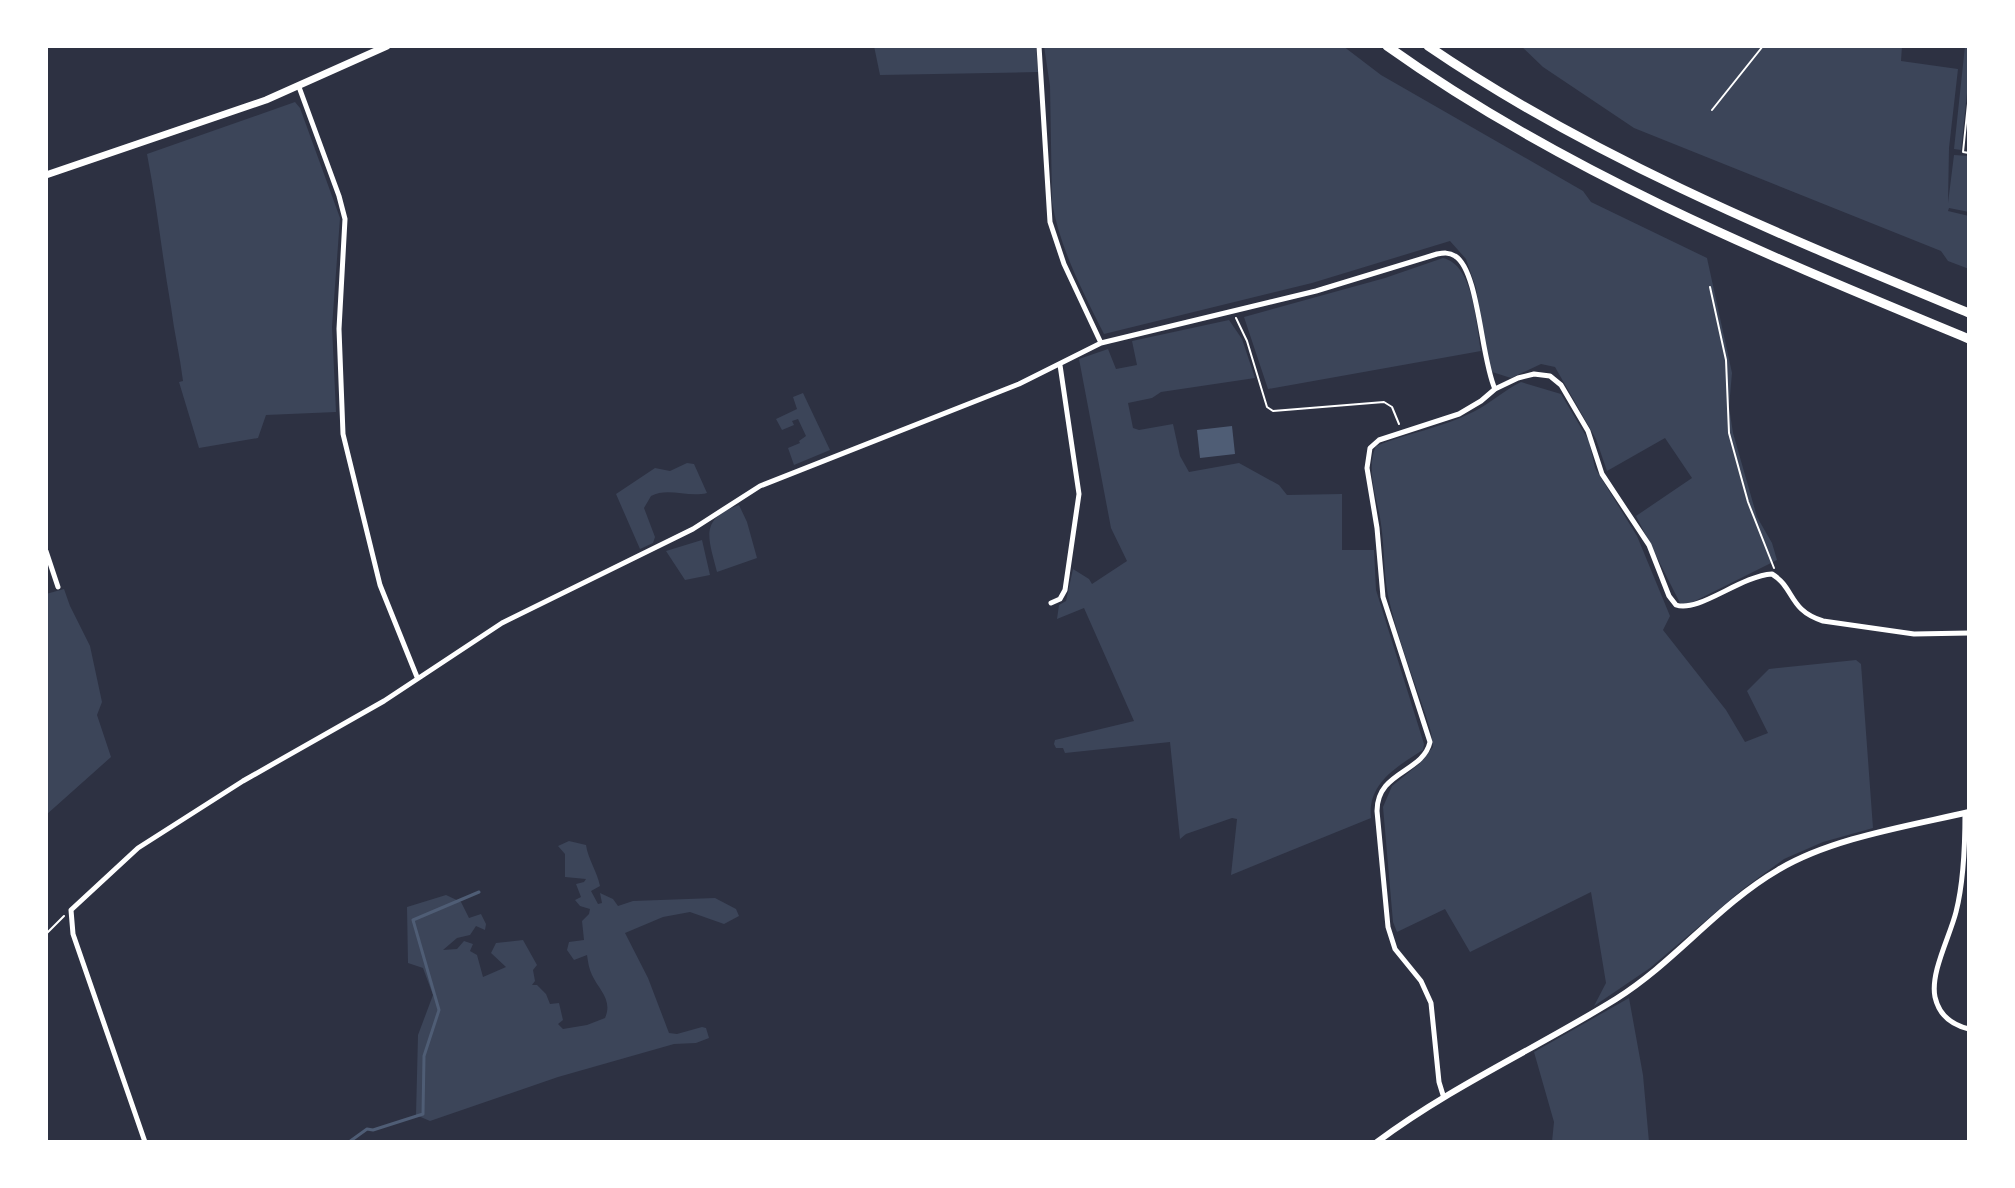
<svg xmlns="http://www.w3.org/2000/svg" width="2015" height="1188" font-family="Overpass,sans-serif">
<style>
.green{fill:#3c4559}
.water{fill:#4f5d75}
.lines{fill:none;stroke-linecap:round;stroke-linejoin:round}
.stream{stroke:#4f5d75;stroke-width:3}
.path{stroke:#fff;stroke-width:2}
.minor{stroke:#fff;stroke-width:5}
.tertiary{stroke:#fff;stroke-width:6}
.secondary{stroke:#fff;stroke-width:7}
.trunk{stroke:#fff;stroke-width:9}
</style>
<rect width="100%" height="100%" fill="#2d3142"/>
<path class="green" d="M874,46H1036L1038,72L880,75Z
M1044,46H1343L1381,75L1583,191L1591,202L1707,258L1732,373L1729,407L1733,433L1757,517L1772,543L1777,560L1691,603L1683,605L1680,603L1636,516L1692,478L1665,438L1607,471L1596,439L1555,367L1541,364L1511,378L1489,371L1476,288L1466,259L1450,241L1312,283L1104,334C1083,292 1060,249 1052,202L1050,86Z
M1521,46H1902L1901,61L1958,69L1949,148L1948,203L1954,155L1969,156V212L1949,208L1948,211L1969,216V269L1948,261L1941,251L1634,128L1543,67Z
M1965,46H1969V74L1961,150L1954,149Z
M295,102L300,108L340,218L332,327L336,412L266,415L258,438L199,448L179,382L183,381C180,356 174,332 171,307C162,256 157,205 147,154Z
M1443,258C1474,265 1476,324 1481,351L1268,389L1244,317L1385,278Z
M1229,320L1242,339L1255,378L1161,392L1152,398L1128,403L1133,428L1139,430L1173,424L1180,456L1189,472L1239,463L1279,485L1287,495L1342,494V550H1374L1376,590L1424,744L1423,750C1398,766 1367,783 1371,818L1231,875L1237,819L1232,818L1186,834L1180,839L1170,742L1065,753L1063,748H1056L1054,744L1055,740L1134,721L1084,608L1057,619L1059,605L1066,601L1073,569L1089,579L1092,584L1127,561L1111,528L1079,359L1108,349L1116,369L1137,365L1132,341Z
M1521,382L1561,394L1589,441L1595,468L1637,536L1670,616L1663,630L1726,710L1745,742L1768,733L1747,691L1769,669L1856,660L1861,664L1873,828L1823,842L1784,859L1743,889L1650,968L1594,1006L1606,983L1591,892L1470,952L1445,909L1397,932L1393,922L1383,807L1392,786L1419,764L1433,747L1431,732C1418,689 1400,647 1390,604C1383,577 1385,551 1381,524C1378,500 1365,470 1376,446C1407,433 1442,428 1473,412C1490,404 1504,390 1521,382Z
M803,393L830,450L794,465L788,448L800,443L799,441L806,436L798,419L792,421L794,425L782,430L776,419L797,409L793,397Z
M687,463L694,464L707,493C688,498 668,487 651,496L644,508L655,537L653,543L640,549L616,494L655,468L670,471Z
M739,505L747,522L757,558L717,572C709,539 698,519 739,505Z
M702,540L710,575L685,580L666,551Z
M64,589L70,606L90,646L102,702L97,715L111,757L46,815V594Z
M569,841L586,845C588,859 597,871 600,886L591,891L598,904L602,903L600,893L613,899L618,906L633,901L715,898L736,909L739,916L724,924L690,912L663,917L625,933L648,978L669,1033L677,1034L702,1027L706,1028L709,1038L696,1043L674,1044L558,1077L430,1121L416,1115L418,1035L433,995L423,968L408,963L407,907L446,895L461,902L469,918L481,914L486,924L485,930L476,926L470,935L457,938L443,950L457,949L464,941L473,944L470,951L477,955L483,977L506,967L491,953L496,943L523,940L537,965L533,970L535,981L532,985H537L546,994L550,1004L559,1003L563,1020L558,1024L563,1029L587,1025L605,1018C613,1000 599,990 592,975C589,969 588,962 587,955L574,960L567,950L569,942L584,940L582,921L589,914L590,909L580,906L575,900L581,897L576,884L584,882L586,879L565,877V854L558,846Z
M1629,998L1643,1075L1649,1142H1552L1554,1122L1534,1052Z"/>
<path class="water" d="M1232,426L1235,454L1200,458L1197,430Z"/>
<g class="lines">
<path class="stream" d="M349,1142L367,1129L373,1130L423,1114L424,1056L439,1010L413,920L479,892"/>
<path class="path" d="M1969,94L1963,152L1969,153
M1712,110L1763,46
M1710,287L1726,360L1729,433L1748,502L1774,568
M1236,318L1247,341L1267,407L1273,411L1384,402L1392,407L1399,424
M46,934L64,916"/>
<path class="minor" d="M1039,46L1050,222L1064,264L1101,343
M299,87L339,196L345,219L339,329L343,434L380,585L417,677
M46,551L58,587
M1051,603L1060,599L1065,590L1079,494L1060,365
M1965,813C1965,845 1964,881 1956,912C1950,936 1930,973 1935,997C1939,1015 1952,1025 1969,1029
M1443,1095L1439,1082L1431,1003L1421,981L1395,949L1388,927L1377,811C1377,771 1423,773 1430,742L1383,597L1377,528L1367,468L1370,448L1379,440L1459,414L1481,401L1495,389L1518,378L1534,374L1550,376L1561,385L1588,431L1602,474L1649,545L1669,596L1676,605C1699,613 1740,576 1772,574C1795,588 1788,610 1823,621L1914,634L1969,633
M145,1142L73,934L71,910L138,848L243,781L384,701L502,623L693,529L760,486L1019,384L1101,343L1316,291L1437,254C1443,253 1449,252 1455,256C1479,270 1481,360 1495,389"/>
<path class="tertiary" d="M1377,1142C1452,1086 1537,1048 1616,999C1675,962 1718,905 1778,870C1831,838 1909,826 1969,812"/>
<path class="secondary" d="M46,175L266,100L387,46"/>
<path class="trunk" d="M1387,46C1565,173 1769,256 1969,339
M1428,46C1595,160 1783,236 1969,313"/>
</g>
<rect width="2015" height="1188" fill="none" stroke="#ffffff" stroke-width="96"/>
</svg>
